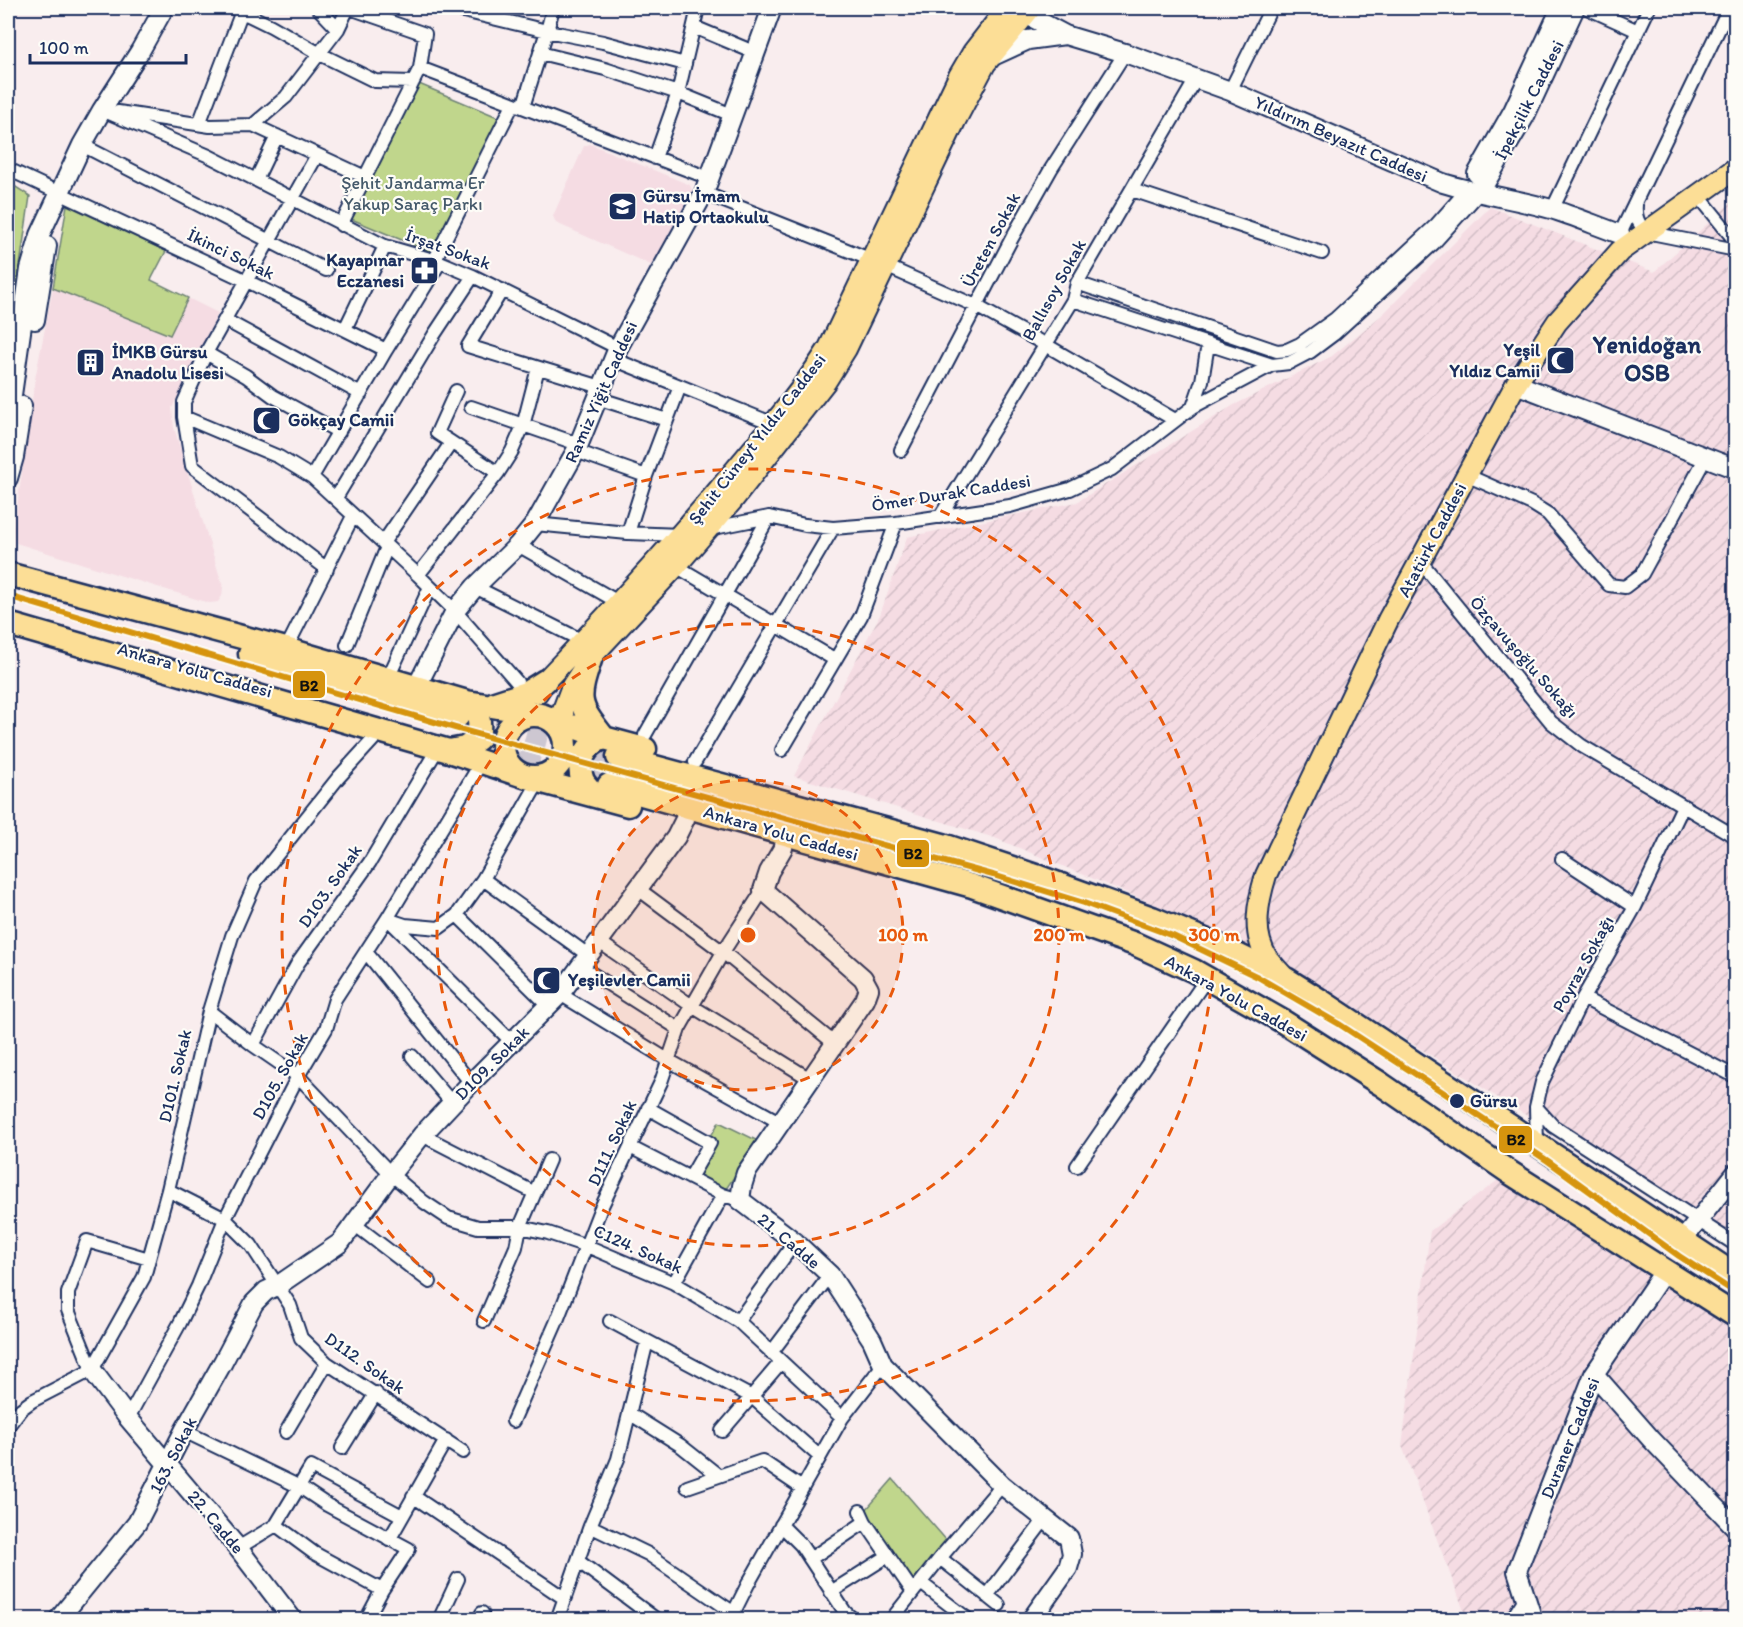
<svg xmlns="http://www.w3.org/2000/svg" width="1743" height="1627" font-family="Itim,sans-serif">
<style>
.built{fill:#f5dce3}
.industrial{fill:url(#industrial-furrows)}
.green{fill:#c0d68c;stroke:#6e8275;stroke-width:1.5}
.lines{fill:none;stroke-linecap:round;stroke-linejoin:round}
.highway-tunnel{stroke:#cdc7d1;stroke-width:22;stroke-dasharray:22 11;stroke-linecap:butt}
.street-casing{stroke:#1b2f5e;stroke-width:16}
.secondary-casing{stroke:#1b2f5e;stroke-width:22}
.primary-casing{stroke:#1b2f5e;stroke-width:24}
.highway-casing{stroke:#1b2f5e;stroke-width:27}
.street{stroke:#fdfcf7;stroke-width:12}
.secondary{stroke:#fdfcf7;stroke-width:18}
.primary{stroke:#fcde96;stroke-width:20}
.highway{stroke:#fcde96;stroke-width:22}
.metro-1-casing{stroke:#fdfcf7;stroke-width:10}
.metro-1{stroke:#d6940e;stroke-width:6}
.ring{fill:none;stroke:#e8590c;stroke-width:3;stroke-dasharray:10 8}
.stop-dot{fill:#1b2f5e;stroke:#fdfcf7;stroke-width:2}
.labels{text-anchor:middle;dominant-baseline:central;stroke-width:4.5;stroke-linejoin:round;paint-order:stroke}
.street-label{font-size:18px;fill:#1b2f5e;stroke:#fdfcf7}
.park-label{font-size:18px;fill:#44596a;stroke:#fdfcf7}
.poi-label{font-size:18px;font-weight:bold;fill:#1b2f5e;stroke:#fdfcf7;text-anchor:start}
.stop-label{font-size:18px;font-weight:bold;fill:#1b2f5e;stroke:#fdfcf7;text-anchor:start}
.district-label{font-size:24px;font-weight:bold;fill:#1b2f5e;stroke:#fdfcf7}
.centre{fill:#e8590c;stroke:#fdfcf7;stroke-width:3}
.ring-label{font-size:18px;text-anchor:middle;font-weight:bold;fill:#e8590c;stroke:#fdfcf7;stroke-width:4.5;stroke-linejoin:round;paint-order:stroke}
.line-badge{stroke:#fdfcf7;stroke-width:2}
.pale-badge-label{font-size:16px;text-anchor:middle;font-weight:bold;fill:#111}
</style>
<defs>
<pattern id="industrial-furrows" width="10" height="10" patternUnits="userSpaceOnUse" patternTransform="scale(1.5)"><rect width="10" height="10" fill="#f5dce3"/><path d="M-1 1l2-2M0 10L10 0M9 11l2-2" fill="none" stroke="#d1bdc5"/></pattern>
</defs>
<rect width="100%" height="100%" fill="#f9edee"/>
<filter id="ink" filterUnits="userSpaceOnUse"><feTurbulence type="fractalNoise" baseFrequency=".0167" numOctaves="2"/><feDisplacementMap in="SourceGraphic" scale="12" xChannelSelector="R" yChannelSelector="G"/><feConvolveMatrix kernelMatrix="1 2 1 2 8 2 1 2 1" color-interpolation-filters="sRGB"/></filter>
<g filter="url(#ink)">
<path class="built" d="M590,144L690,185L694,195L651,265L556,223L553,216L584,146Z
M53,288L170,334L188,298L218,313L172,408L174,428L223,587L222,596L218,602L209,603L16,543L14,529L35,379Z"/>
<path class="industrial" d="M1735,199V1247L1283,962L1195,921L995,838L794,776L880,615L907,537L1077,502L1234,405L1332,356L1383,314L1490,207L1654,272Z
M1509,1172L1735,1318V1619H1467L1402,1446L1430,1231Z"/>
<path class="green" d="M419,84L500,118L433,253L349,218Z
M8,182L30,196L17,286L8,282Z
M67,205L166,251L151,280L188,298L170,335L53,288Z
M719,1122L758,1141L726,1189H723L697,1175L716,1142L710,1138Z
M893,1479L948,1542L912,1584L865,1511Z"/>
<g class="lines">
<path class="highway-tunnel" d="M462,717L618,757
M485,753L598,783"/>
<defs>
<path id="street" d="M234,8L271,26L320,54L375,81L413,82
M318,8L338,29
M451,8L547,31L603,42L685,64
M1587,8L1638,31
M694,27L756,53
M540,53L605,69L678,93L732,115
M420,68L709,178
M1230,91L1271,8
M523,107L547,31L553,8
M102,110L209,156L385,246L440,262L473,276L618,348
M118,112L210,126L253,125L286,97L338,29L348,8
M199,124L242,11
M253,125L365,177
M82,145L326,270
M317,155L206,353L184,402V417L192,466L327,569
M655,158L678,93L698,8
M8,169L247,281L386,350
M256,180L277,136
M1132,190L1322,253
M704,193L872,260L976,306L1046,345L1175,420
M1698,195L1736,242
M1636,205C1635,217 1638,223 1646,232L1736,250
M1552,210L1649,8
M341,225L420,68L425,34L350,8
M1620,234L1729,8
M434,261L513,104
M1077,283L1277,351L1287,350L1300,344L1335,319L1436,225L1467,190
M502,290L468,346L601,387
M1073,300L1272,365L1289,363L1310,352L1334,334L1434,243L1480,192
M225,320L361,394
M345,329L385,246
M206,353L246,376L273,396L339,432
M613,359L774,424
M456,391L437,433L498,473
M597,398L667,420
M471,407L578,444
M1193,407L1202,381L1208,344
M184,417L279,457L312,477L418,575L455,611L517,682
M901,450L1012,238L1051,169L1125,53
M576,451L646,476
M1466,475L1532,504L1548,514L1609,585L1625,587L1642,574L1706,457
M312,477L386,350L440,262
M336,498L434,335L473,276
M940,517L1073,300L1077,283L1196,79
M535,524L628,533L681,535
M709,529L769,517L805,525L833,528L896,523L1010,506L1070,489L1112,469L1193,407L1272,365
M628,533L646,476L680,386
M383,543L451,443
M518,545L618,602
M1421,562L1551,722L1582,746L1736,837
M676,566L834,659
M418,575L498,473L512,451L523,426L538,368
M475,587L583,641
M347,645L387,547
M286,649L353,516
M388,678L430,587
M645,735L769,517
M782,750L861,616L896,523
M695,762L833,528
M1562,859L1635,907
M483,879L588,955
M637,888L723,952L834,1043
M457,915L549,1006
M387,919L405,925L439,928L457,915L483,879L539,781
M391,922L512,1042
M598,941L692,1006L810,1079
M366,952L471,1083
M580,966L679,1029
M560,994L668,1060L781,1123
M1583,998L1736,1077
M209,1011L253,1045L298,1076L391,1174L424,1202L448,1218L478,1227H520L548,1233L587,1246L674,1283L738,1321L842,1418
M253,1045L298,963L370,862L438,748
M412,1056L452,1103
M1536,1107L1553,1126L1736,1245
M648,1108L710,1143L690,1178
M422,1135L535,1193
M1537,1145L1536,1107L1542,1082L1583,998L1635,907L1683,806
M630,1147L723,1195L740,1200
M1077,1166L1207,978
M168,1190L225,1219L251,1245L290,1305L301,1338L327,1363L463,1452
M354,1224L430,1282
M674,1283L723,1195
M484,1321L516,1247L520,1227L549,1160
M738,1321L795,1242
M647,1341L752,1397L819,1456
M771,1353L830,1275
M92,1370L68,1310V1293L87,1241L149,1259
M629,1413L680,1445L719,1476
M128,1418L180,1323L198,1286L225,1219L298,1076L326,1029L335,999L387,919L482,761
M513,1421L556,1323L600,1210L661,1082L679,1029L723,952L763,890
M8,1426L21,1409L32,1401L92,1370L144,1277L168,1190L209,1011L232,936L256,881L338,778L381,731
M184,1431L300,1487L327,1505L409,1549L382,1590L366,1620
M722,1431L781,1362
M286,1432L327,1363
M342,1448L376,1393
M687,1487L762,1461L802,1488
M413,1496L564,1598
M860,1511L865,1522L913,1592
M276,1525L314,1553L382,1590
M781,1525L801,1545L845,1612L854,1620
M590,1526L648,1554L734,1613
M389,1540L446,1440
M238,1548L276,1525L311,1467L402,1516
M940,1558L999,1605
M810,1559L865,1522
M578,1561L657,1620
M921,1583L969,1620
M831,1592L888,1556
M987,1596L1045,1519
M439,1620L458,1579
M479,1620L482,1613
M557,1620L590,1526L618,1459L647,1341L610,1321
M730,1620L748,1584L842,1418L883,1365
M891,1620L940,1558L1002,1485
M1511,1620L1526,1597"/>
<path id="secondary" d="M1014,8L1065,35L1125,53L1230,91L1443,183C1478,194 1515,199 1551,209C1574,216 1597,226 1620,234
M993,56L1028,40L1065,35
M1477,174L1513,111L1561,8
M1480,192L1525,116L1575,8
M35,320L47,246
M1516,384L1736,469
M8,423L30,269L40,235L82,145L102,110L140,51L164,8
M8,478L14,457L22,406
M417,686L455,611L475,587L518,545L535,524L576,451L618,348L704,193L772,8
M783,848L769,872L763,890L863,978L869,989L865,1000L746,1173L742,1186L740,1200L795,1242L830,1275L872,1340L883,1365L1002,1485L1069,1538L1072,1554L1068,1568L1031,1620
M1682,1241L1736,1173
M92,1370L128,1418L238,1548L293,1620
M1594,1374L1651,1439L1736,1528
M58,1620L137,1523L184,1431L223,1362L254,1303L266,1291L277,1286L340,1243L391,1174L422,1135L471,1083L560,994L676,837L685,819
M1533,1620L1517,1571L1594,1374L1665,1270"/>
<path id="primary" d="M537,693L545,681C609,614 672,546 731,475C765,434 800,394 829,348L959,76L973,52L1007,8
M564,739L563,710L572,686L591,657L676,566L732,501L826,381L846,349L955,121L985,64L1031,8
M1284,977C1279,971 1273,965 1268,959C1251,934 1258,901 1266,875L1388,620L1516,384L1557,322L1620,251L1736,168"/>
<path id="highway" d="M8,574L286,649L467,702L523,711L544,716L604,738L645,749
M8,624L449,751L539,781L628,805
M250,654L458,716
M591,657C577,700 576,703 604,738C587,744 575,762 583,781C586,786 592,792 595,796
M495,703L526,693L545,681
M503 746a31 31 0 1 1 62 0a31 31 0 1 1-62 0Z
M449,751L465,748L478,739C481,721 480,715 467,702
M618,757L943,845L1039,877L1152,918L1217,945L1286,979L1321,1001L1736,1276
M609,785L972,886L1135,944L1194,971L1282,1021L1381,1084L1509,1172L1736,1316"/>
</defs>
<use href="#street" class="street-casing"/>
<use href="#secondary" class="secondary-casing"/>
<use href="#primary" class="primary-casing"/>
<use href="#highway" class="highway-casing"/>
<use href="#street" class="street"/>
<use href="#secondary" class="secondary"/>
<use href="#primary" class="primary"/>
<use href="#highway" class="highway"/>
<defs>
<path id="metro-1" d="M8,596L455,728L993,875L1084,903L1173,936L1258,977L1339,1024L1548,1161L1679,1256L1736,1293"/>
</defs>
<use href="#metro-1" class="metro-1-casing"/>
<use href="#metro-1" class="metro-1"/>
</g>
</g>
<circle cx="748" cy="935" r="155" fill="#e8590c" fill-opacity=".12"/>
<g class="ring">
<circle cx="748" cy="935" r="155"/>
<circle cx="748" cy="935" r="311"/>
<circle cx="748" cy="935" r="466"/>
</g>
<defs>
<symbol id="school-square" viewBox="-11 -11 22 22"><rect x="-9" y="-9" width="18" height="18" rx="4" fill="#1b2f5e" stroke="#fdfcf7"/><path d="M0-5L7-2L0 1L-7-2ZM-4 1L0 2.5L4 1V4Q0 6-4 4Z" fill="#fff"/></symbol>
<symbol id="pharmacy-square" viewBox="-11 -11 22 22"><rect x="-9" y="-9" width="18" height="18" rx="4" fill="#1b2f5e" stroke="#fdfcf7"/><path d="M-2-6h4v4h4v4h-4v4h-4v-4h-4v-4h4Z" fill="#fff"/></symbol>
<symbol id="mosque-square" viewBox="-11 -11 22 22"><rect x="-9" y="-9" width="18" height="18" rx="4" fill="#1b2f5e" stroke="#fdfcf7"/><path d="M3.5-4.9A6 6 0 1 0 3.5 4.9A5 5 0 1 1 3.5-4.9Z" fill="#fff"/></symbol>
<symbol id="building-square" viewBox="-11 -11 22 22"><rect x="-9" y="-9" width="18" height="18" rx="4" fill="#1b2f5e" stroke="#fdfcf7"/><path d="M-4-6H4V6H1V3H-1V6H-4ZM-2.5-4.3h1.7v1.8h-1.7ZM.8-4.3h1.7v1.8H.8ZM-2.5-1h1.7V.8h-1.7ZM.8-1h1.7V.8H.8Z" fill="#fff"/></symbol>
</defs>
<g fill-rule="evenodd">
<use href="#school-square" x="606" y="190" width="33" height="33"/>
<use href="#pharmacy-square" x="408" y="254" width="33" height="33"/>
<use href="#mosque-square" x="1544" y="344" width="33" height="33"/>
<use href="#building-square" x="74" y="346" width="33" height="33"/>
<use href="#mosque-square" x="250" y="404" width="33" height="33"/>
<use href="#mosque-square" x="530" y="964" width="33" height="33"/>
</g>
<circle class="stop-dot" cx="1457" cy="1101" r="8"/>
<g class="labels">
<g class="street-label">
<text transform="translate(1529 100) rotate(-63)">İpekçilik Caddesi</text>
<text transform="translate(1341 139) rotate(24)">Yıldırım Beyazıt Caddesi</text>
<text transform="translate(991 240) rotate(-62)">Üreten Sokak</text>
<text transform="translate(448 249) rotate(20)">İrşat Sokak</text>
<text transform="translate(231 254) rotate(26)">İkinci Sokak</text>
<text transform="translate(1054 290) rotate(-61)">Ballısoy Sokak</text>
<text transform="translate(601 392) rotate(-66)">Ramiz Yiğit Caddesi</text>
<text transform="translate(757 439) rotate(-52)">Şehit Cüneyt Yıldız Caddesi</text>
<text transform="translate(951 493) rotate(-9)">Ömer Durak Caddesi</text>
<text transform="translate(1432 540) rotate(-62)">Atatürk Caddesi</text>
<text transform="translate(1524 657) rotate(49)">Özçavuşoğlu Sokağı</text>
<text transform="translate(195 670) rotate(16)">Ankara Yolu Caddesi</text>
<text transform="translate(781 833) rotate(16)">Ankara Yolu Caddesi</text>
<text transform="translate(330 886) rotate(-55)">D103. Sokak</text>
<text transform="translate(1583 964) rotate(-61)">Poyraz Sokağı</text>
<text transform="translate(1236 998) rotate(29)">Ankara Yolu Caddesi</text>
<text transform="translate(492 1063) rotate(-45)">D109. Sokak</text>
<text transform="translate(175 1076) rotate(-77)">D101. Sokak</text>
<text transform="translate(280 1076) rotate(-61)">D105. Sokak</text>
<text transform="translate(612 1143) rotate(-65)">D111. Sokak</text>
<text transform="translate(789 1241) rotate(40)">21. Cadde</text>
<text transform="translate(638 1249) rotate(24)">C124. Sokak</text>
<text transform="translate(365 1363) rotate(35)">D112. Sokak</text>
<text transform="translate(1570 1438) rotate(-68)">Duraner Caddesi</text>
<text transform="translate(173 1455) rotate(-63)">163. Sokak</text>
<text transform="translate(216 1522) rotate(50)">22. Cadde</text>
</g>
<g class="park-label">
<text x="413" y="183">Şehit Jandarma Er<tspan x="413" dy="21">Yakup Saraç Parkı</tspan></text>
</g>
<g class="poi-label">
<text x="643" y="196">Gürsu İmam<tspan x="643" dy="21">Hatip Ortaokulu</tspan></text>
<text x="404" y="260" text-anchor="end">Kayapınar<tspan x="404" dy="21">Eczanesi</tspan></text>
<text x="1540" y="350" text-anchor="end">Yeşil<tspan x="1540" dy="21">Yıldız Camii</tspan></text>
<text x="112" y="352">İMKB Gürsu<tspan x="112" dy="21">Anadolu Lisesi</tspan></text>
<text x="288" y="420">Gökçay Camii</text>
<text x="568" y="980">Yeşilevler Camii</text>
</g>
<g class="stop-label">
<text x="1470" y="1101">Gürsu</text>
</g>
<g class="district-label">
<text x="1647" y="344">Yenidoğan<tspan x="1647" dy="28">OSB</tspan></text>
</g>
</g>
<circle cx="748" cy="935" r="9" class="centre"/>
<g class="ring-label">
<text x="903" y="941">100 m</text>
<text x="1059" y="941">200 m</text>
<text x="1214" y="941">300 m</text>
</g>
<g class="line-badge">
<rect x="292" y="670" width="34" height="29" rx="6" fill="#d6940e"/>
<rect x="896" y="839" width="34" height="29" rx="6" fill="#d6940e"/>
<rect x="1498" y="1125" width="35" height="29" rx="6" fill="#d6940e"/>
</g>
<g class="pale-badge-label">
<text x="309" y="691">B2</text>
<text x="913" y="859">B2</text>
<text x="1516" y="1145">B2</text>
</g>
<rect width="1743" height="1627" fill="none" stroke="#fdfcf7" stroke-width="30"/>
<rect x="15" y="15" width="1713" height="1597" fill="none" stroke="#1b2f5e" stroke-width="2" filter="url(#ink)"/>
<path d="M30 54v9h156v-9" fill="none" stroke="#1b2f5e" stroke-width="3"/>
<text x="39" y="54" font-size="18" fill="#1b2f5e" stroke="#fdfcf7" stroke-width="4.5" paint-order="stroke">100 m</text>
</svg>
